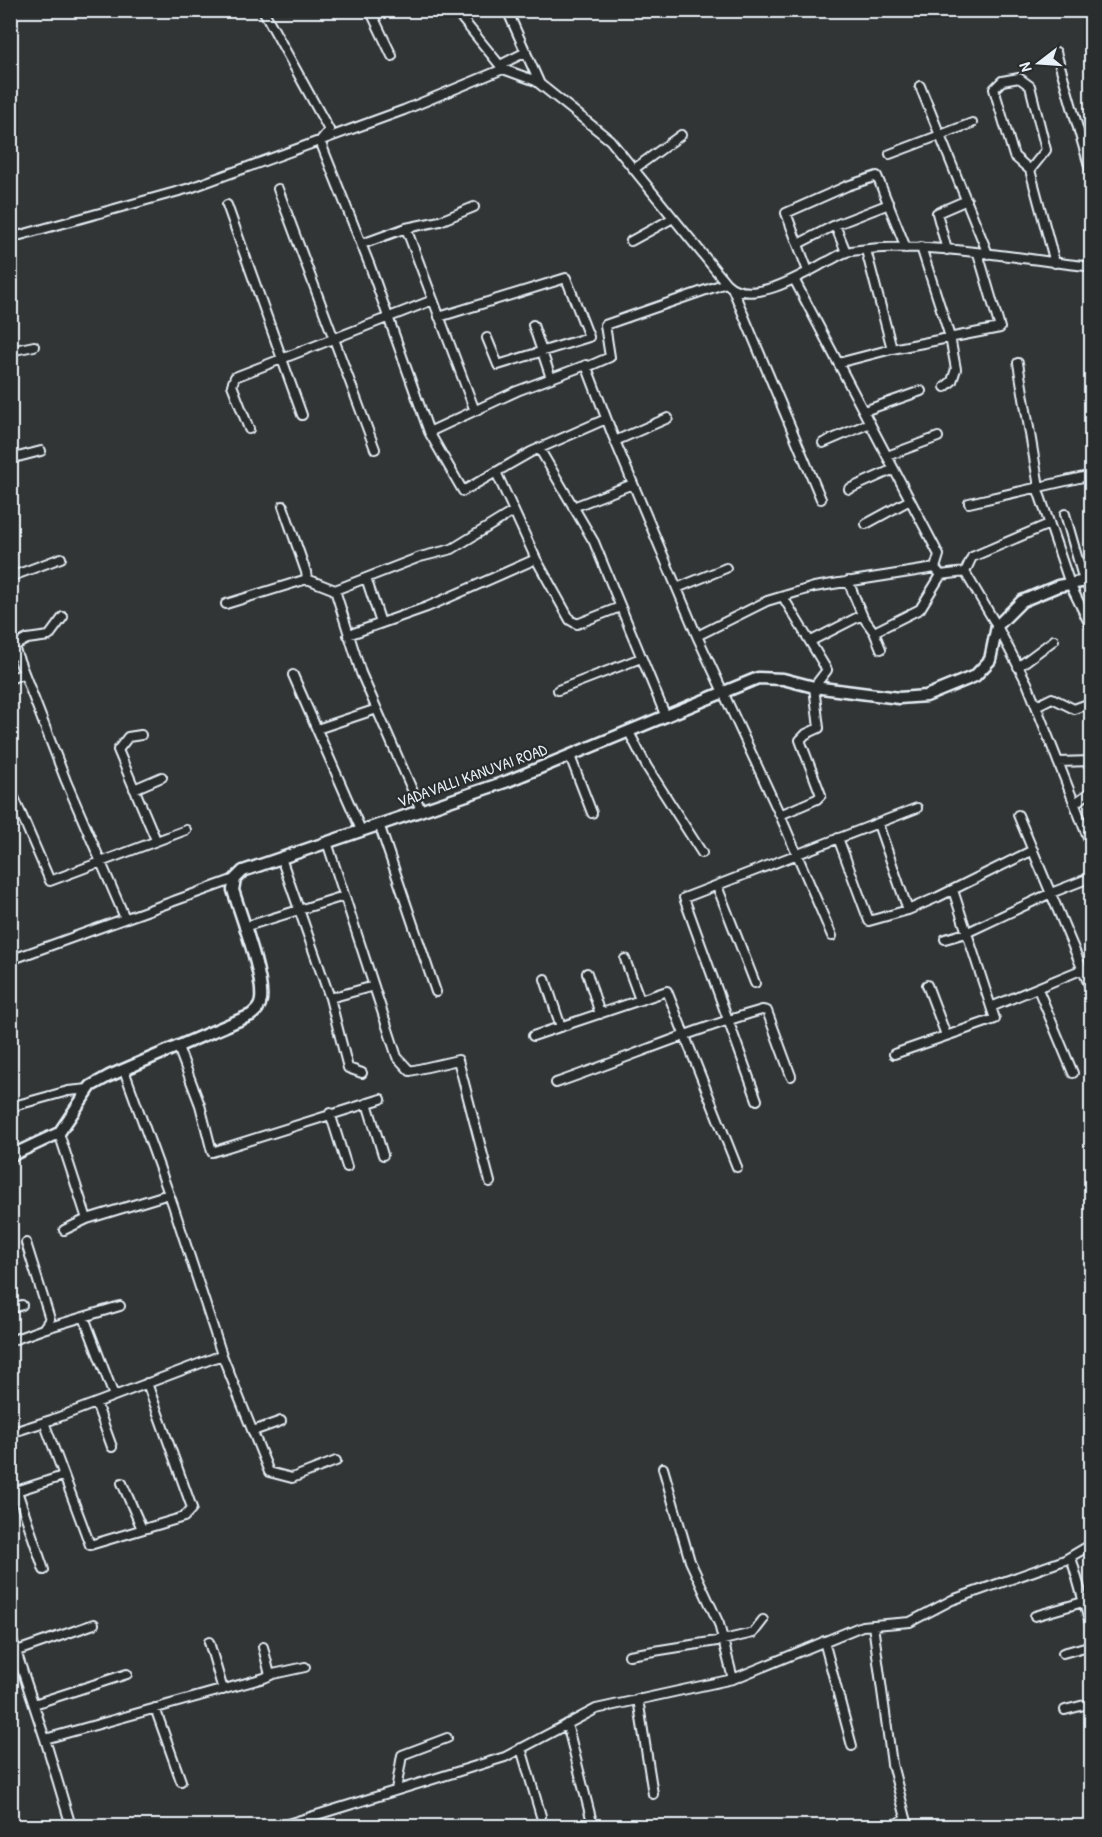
<svg xmlns="http://www.w3.org/2000/svg" width="1102" height="1837" font-family="'Patrick Hand',sans-serif">
<style>
.lines{fill:none;stroke-linecap:round;stroke-linejoin:round}
.street-casing{stroke:#e8f1f8;stroke-width:12}
.secondary-casing{stroke:#e8f1f8;stroke-width:15}
.street{stroke:#2a2d2e;stroke-width:8}
.secondary{stroke:#2a2d2e;stroke-width:10}
.labels{text-anchor:middle;dominant-baseline:central;stroke-width:4.5;stroke-linejoin:round;paint-order:stroke}
.street-label{font-size:16px;fill:#e8f1f8;stroke:#2a2d2e}
</style>
<rect width="100%" height="100%" fill="#323536"/>
<filter id="ink" filterUnits="userSpaceOnUse"><feTurbulence type="fractalNoise" baseFrequency=".0167" numOctaves="2"/><feDisplacementMap in="SourceGraphic" scale="12" xChannelSelector="R" yChannelSelector="G"/><feConvolveMatrix kernelMatrix="1 2 1 2 8 2 1 2 1" color-interpolation-filters="sRGB"/></filter>
<g filter="url(#ink)">
<g class="lines">
<defs>
<path id="street" d="M263,10L329,130L320,141L370,266L429,432L463,491L531,452L606,419
M370,10L392,56
M455,10L503,69L536,81L610,140L726,283
M507,10L539,82
M1056,52L1092,176
M500,65L526,52
M920,86L988,254
M890,154L972,123
M634,169L681,135
M1030,170L1046,150L1030,86L1019,78L1002,81L994,89L1014,156L1030,170L1055,263
M278,189L375,449
M227,205L302,415
M835,225L846,252
M406,228L475,411
M10,238L190,188L404,110L503,69
M631,241L673,218
M362,244L406,228L440,221L474,207
M798,244L835,225L889,204
M921,247L950,337L956,369L952,381L945,387
M866,250L892,349L1000,328L978,253
M947,250L937,213L967,200
M808,271L786,213L847,186L877,176L906,248
M794,279L939,555L935,568L941,575L965,572L997,626L1027,683L1092,848
M733,290L821,499
M439,317L566,278L589,337L498,365L487,338
M533,325L551,378
M10,351L34,346
M838,363L892,349
M1018,363L1039,487
M587,367L610,357L605,325L726,283C750,307 800,276 826,262C834,259 842,252 851,251C931,240 1012,258 1092,267
M864,411L921,391
M249,429L232,385L235,377L433,300
M429,432L517,391L586,365L613,436L697,636L767,601L814,587L935,568
M615,441L668,418
M823,443L870,423
M539,448L594,542L666,717
M887,456L938,437
M10,459L41,451
M496,472L536,559L570,620L577,624L620,607
M1037,487L1070,584L1092,629
M849,489L894,469
M969,503L1092,475
M283,506L306,572L307,579
M573,507L633,484
M1065,514L1084,581
M866,524L910,500
M965,572L972,557L1049,524
M10,577L61,558
M366,578L381,623
M848,581L863,617L874,632L881,649
M677,588L726,568
M226,604L307,579L335,590
M874,632L920,609L941,575
M348,635L427,607L536,559
M697,636L780,815L832,936
M10,637L66,781L125,918
M811,641L862,615
M14,646L27,639L49,636L63,617
M1018,667L1054,640
M293,675L361,830
M10,679L24,673
M558,690L641,658
M1036,706L1052,698L1074,709L1085,705
M317,729L377,709
M629,732L647,767L702,853
M141,735L128,737L118,750L156,840
M570,756L592,813
M1058,762L1092,761
M10,788L50,881L186,830
M134,789L162,777
M1075,803L1092,791
M421,810L361,673L335,590L420,557L452,549L514,511
M780,815L817,799L821,795L800,740L806,734L819,728L814,687L827,670L783,597
M1018,815L1092,992
M379,824L436,992
M878,824L908,910
M838,838L869,921L908,910L938,897L1033,850
M327,842L397,1057L410,1071L458,1060L490,1182
M281,858L330,998L348,1068L362,1073
M717,886L755,983
M953,890L991,1007
M244,927L344,896
M945,939L966,933L1051,893L1092,877
M625,959L640,1000
M10,960L235,879
M587,973L600,1014
M545,979L561,1027
M927,985L946,1035
M1038,989L1073,1073
M330,998L374,986
M533,1036L667,991L737,1167
M178,1047L200,1105L212,1152L381,1099
M894,1054L995,1019L991,1007L1083,969
M124,1070L173,1205L222,1355L269,1472L292,1478L336,1461
M556,1083C625,1059 691,1030 762,1010L767,1011L791,1076
M757,1100L684,898L917,808
M367,1103L383,1155
M10,1107L68,1091L89,1089
M330,1113L347,1167
M59,1133L87,1219L169,1194
M64,1230L87,1219
M10,1309L22,1305
M84,1317L114,1396
M43,1329L120,1306
M10,1341L43,1329L50,1319L26,1243
M96,1403L112,1447
M44,1422L90,1545L184,1517L192,1508L147,1383
M253,1431L281,1421
M10,1433L51,1420L222,1355
M663,1468L690,1561L719,1624L733,1679
M122,1483L142,1529
M17,1491L44,1570
M10,1493L63,1476
M1071,1557L1092,1631
M1035,1616L1083,1602
M873,1625L892,1764L908,1826
M10,1633L45,1739L71,1826
M824,1641L852,1746
M209,1642L223,1690
M263,1647L270,1675
M17,1651L94,1624
M1063,1653L1092,1645
M629,1655L723,1640L753,1633L763,1620
M638,1699L653,1794
M34,1704L127,1674
M155,1708L181,1781
M1065,1710L1092,1703
M567,1724L593,1826
M45,1739L264,1678L273,1674L305,1667
M521,1748L541,1816
M396,1790L402,1755L447,1738
M281,1826L505,1757L596,1709L733,1679L862,1626L910,1622L952,1600L1065,1560L1092,1544
M893,1826L906,1818"/>
<path id="secondary" d="M10,1156L59,1133L91,1086L109,1076L251,1015C257,1010 260,1007 261,1000C264,976 241,916 233,890L235,879L243,871L508,781L758,678L783,679L814,687L899,698L926,696L975,676L990,660L997,626L1022,601L1058,586L1092,580"/>
</defs>
<use href="#street" class="street-casing"/>
<use href="#secondary" class="secondary-casing"/>
<use href="#street" class="street"/>
<use href="#secondary" class="secondary"/>
</g>
</g>
<g class="labels">
<g class="street-label">
<text transform="translate(472 775) rotate(-20)">VADAVALLI KANUVAI ROAD</text>
</g>
</g>
<rect width="1102" height="1837" fill="none" stroke="#2a2d2e" stroke-width="36"/>
<rect x="18" y="18" width="1066" height="1801" fill="none" stroke="#e8f1f8" stroke-width="2" filter="url(#ink)"/>
<g transform="translate(1039 63) rotate(253)" stroke="#2a2d2e" stroke-width="4.5" paint-order="stroke">
<path d="M0-4.5L10 22L0 15L-10 22Z" fill="#e8f1f8"/>
<text y="-9" font-size="16" font-weight="bold" text-anchor="middle" fill="#e8f1f8">N</text>
</g>
</svg>
